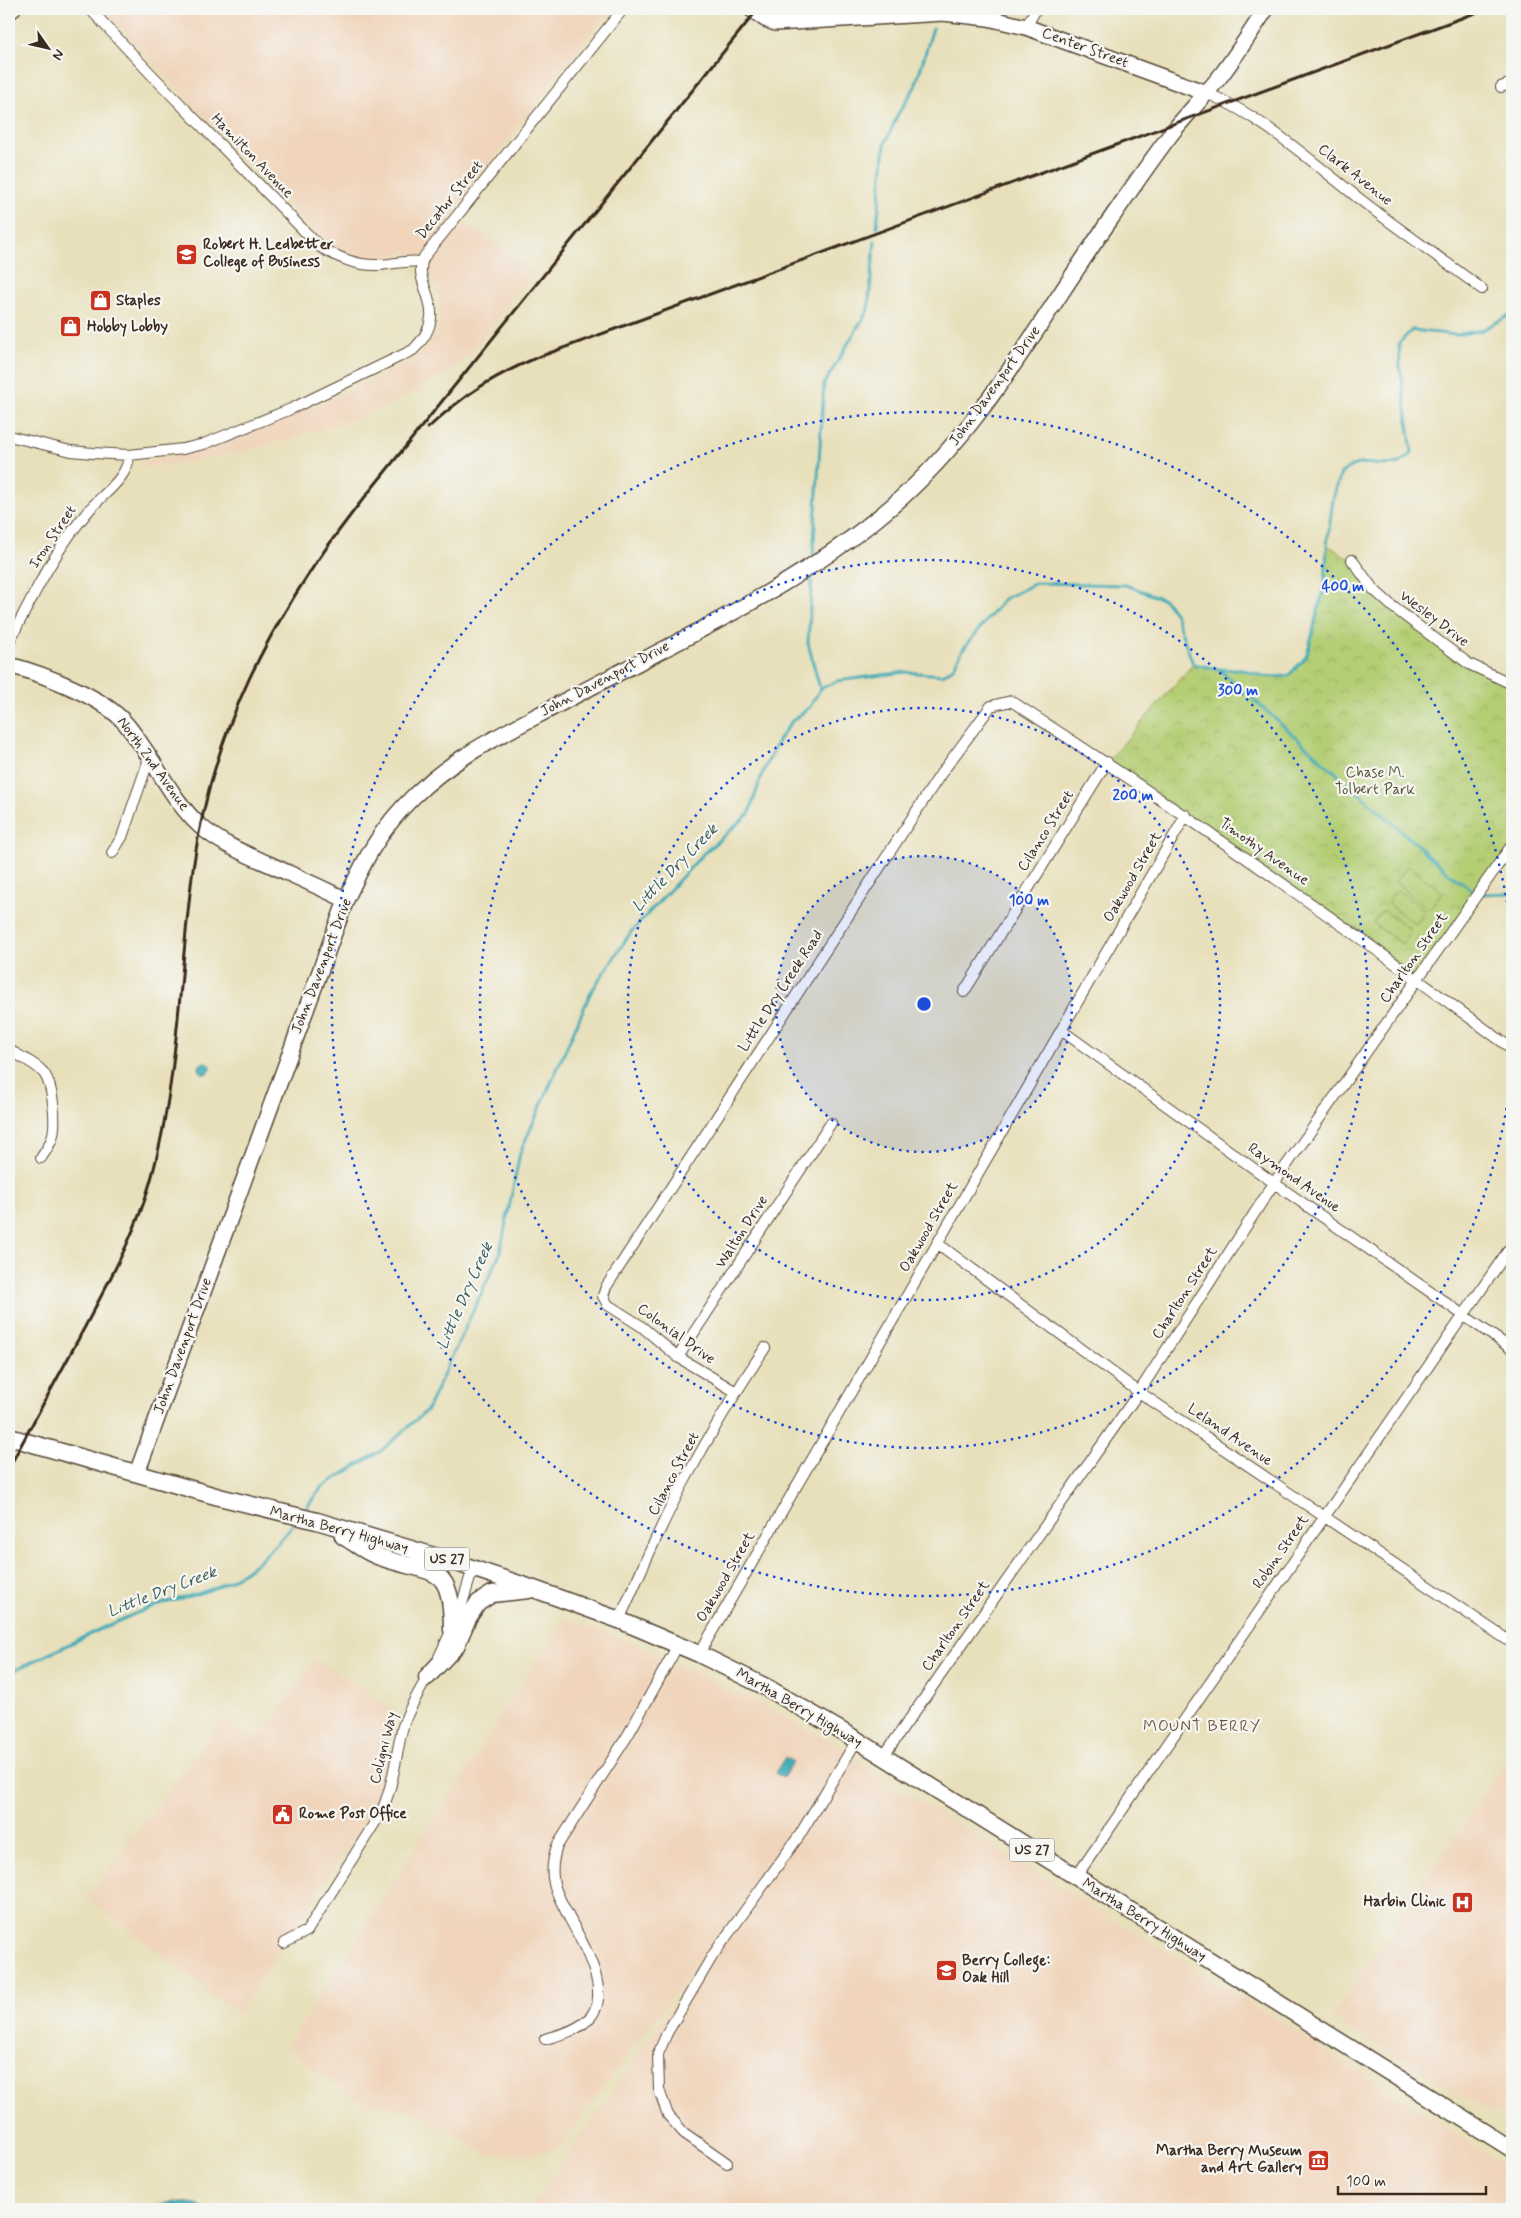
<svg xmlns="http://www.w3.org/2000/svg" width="1521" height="2218" font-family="Mynerve,sans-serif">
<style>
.built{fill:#f0d5bc}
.park{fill:url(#park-crowns);stroke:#777c48}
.garden{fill:#b3ce73;stroke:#777c48}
.water{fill:#3aaab6;stroke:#3a6a6a}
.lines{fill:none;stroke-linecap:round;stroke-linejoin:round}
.stream{stroke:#3aaab6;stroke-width:3}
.street-casing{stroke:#554536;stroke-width:12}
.secondary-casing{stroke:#554536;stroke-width:18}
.primary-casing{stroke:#554536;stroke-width:19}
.street{stroke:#fff;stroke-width:10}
.secondary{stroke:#fff;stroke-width:15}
.primary{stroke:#fff;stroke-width:16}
.rail{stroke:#3b2a1e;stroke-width:3}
.ring{fill:none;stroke:#1d4ed8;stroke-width:2.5;stroke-dasharray:2.5 5}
.labels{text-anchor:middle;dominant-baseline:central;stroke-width:4.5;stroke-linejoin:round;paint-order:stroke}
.shield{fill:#f6f6f2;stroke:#73675e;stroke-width:1}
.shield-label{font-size:14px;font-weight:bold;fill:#3b2a1e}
.street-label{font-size:15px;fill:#3b2a1e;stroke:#f6f6f2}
.poi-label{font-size:15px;font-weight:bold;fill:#3b2a1e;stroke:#f6f6f2;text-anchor:start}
.park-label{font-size:15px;fill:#595333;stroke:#f6f6f2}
.water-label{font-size:16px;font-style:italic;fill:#3b5d5b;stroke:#f6f6f2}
.neighbourhood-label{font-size:16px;letter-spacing:1px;fill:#6e5338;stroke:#f6f6f2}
.centre{fill:#1d4ed8;stroke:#f6f6f2;stroke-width:2.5}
.ring-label{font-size:15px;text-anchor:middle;font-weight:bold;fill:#1d4ed8;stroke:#f6f6f2;stroke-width:4.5;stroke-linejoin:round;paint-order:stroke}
</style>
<defs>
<pattern id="park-crowns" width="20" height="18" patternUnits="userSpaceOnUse" patternTransform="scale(1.25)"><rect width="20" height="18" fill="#b3ce73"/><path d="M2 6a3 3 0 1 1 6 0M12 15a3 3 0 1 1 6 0" fill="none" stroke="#9bb163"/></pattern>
</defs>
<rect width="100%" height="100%" fill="#f6f6f2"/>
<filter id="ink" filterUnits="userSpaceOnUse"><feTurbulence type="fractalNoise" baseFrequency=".02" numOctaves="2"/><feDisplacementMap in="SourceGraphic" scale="10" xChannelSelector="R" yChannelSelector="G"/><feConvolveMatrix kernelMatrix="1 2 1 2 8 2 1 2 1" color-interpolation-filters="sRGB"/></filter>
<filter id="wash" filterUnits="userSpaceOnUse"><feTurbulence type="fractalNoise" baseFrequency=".0096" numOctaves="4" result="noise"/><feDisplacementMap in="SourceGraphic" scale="20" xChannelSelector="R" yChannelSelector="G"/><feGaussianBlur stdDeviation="1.12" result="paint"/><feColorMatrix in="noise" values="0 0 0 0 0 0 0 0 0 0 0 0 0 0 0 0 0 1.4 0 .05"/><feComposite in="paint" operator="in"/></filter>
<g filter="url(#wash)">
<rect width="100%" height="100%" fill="#e8e0bb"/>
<path class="built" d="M102,9H609L452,213L534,272L471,352L456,366L414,391L382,408L337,425L250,450L176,464L139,467L141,462L145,461L205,450L318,405L414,359L434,336L439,323V309L436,289L429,270L433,266L407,252L382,258L361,257L345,253L329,246L314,232Z
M565,1618L630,1641L777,1713L846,1750L779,1851L846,1753L883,1779L1247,2001L1512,2170V2209H531L740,1908L584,2112L560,2148L533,2154L489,2155L411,2109L366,2105L313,2070L288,2045Z
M316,1658L396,1713L382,1788L367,1818L238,2013L87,1898L223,1719L258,1740Z
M1512,1753V2111L1494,2114L1332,2018Z"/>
<path class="park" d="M1327,545L1352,560L1373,589L1469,664L1512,684V845L1418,979L1107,762L1193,664L1219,669L1244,670L1266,677L1288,675L1306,657L1325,582Z"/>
<path class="garden" d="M1408,866L1442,892L1429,909L1395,882Z
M1397,890L1425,910L1416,924L1387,903Z
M1383,910L1411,930L1402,944L1373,923Z"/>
<path class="water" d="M199 1068a6 6 0 1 1 12 0a6 6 0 1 1-12 0Z
M785,1757L793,1762L783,1778L775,1773Z
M175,2201L197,2204L203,2209H141Z"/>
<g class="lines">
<path class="stream" d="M877,227L885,144L898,114L915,87L933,28
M813,555L824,384L868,310L875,241
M812,575L808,643L820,689
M1219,669L1451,875L1478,894L1512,893
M302,1513L322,1487L381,1451L427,1410L500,1253L520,1153L591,992L631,932L704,853L749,814L762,774L779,739L792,721L810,707L820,689L837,681L905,672L943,675L953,668L964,648L1004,599L1036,583L1126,585L1165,600L1175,614L1193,664L1219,669L1244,670L1266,677L1288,676L1306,657L1312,636L1325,582L1327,545L1333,499L1341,473C1346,470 1353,464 1359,464C1380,461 1396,473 1412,452L1400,367L1399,343L1412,330L1456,335L1482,330L1512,314
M9,1673C54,1652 98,1629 144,1610C164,1602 186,1598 206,1591C244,1578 271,1553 295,1522"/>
</g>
</g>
<g filter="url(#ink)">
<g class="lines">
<defs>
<path id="street" d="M90,9L150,73L320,247C339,258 357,266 379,265C395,264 404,260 421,262
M1026,27L1036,9
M1501,87L1512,83
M1206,93C1256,113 1304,155 1347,189C1390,224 1437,255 1482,289
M9,436L71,451L93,453L129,455L183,449L204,444L291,409L413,350C455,309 409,285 424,257L623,9
M1352,560L1373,589L1393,607L1469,664L1512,684
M9,642C33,596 55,549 90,509C105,492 128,478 129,455
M112,853L122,837L149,759
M964,992L1107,762
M1061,1030L1274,1183L1512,1349
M9,1050C19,1056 33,1062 42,1071C53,1082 57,1123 52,1138C50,1145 45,1152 41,1158
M937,1243L1139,1392L1512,1643
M678,1357L831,1123
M736,1392L678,1357L641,1326L608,1305L603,1296L606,1287L940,775L991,706L1011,701C1182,811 1349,928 1512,1049
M619,1620C640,1574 660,1526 684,1482C709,1436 736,1391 765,1348
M699,1654L1186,815
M439,1657L459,1614L473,1568
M883,1757L1139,1392L1274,1183L1512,845
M1076,1877L1512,1245
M284,1943L307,1931L379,1816C394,1788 395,1757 403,1726C409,1707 420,1691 429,1674
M545,2039C558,2035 573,2032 584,2023C626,1992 563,1919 554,1884C551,1871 553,1858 557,1846L628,1735L678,1645
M727,2163L684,2133L668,2115L659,2090L658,2054L667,2033L713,1955L799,1836L857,1740"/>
<path id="secondary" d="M751,9L765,19L775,23L943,13L988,18L1026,27L1206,93
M9,665C43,674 104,697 126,724C153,756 169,797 200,826C221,844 248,855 273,866C297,877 322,888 346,900
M137,1473L346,900C365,859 380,829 414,796C456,755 511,730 563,702C673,643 796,588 891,507C983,429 1041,318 1110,220C1131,190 1152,158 1175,129C1190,111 1207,93 1222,74C1238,53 1252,30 1266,9"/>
<path id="primary" d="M9,11L12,9
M9,1437L219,1497L317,1521L451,1561L534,1589L619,1620L699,1654L766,1687L857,1740L1512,2149
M343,1536C355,1543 366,1553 380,1557C434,1576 452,1561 452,1630
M427,1677L456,1646L468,1618L478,1603L492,1594L529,1590"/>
</defs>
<use href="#street" class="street-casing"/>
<use href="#secondary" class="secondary-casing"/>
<use href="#primary" class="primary-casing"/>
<use href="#street" class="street"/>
<use href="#secondary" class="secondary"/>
<use href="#primary" class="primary"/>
<path class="rail" d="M428,428C462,396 493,376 536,358L1486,9
M9,1468C38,1412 69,1358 98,1302C118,1264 138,1225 150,1183C179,1082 179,973 193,869C212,730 271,618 356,508L758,9"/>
</g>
</g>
<circle cx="924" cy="1004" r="148" fill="#1d4ed8" fill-opacity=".12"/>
<g class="ring">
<circle cx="924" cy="1004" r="148"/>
<circle cx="924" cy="1004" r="296"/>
<circle cx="924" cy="1004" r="444"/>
<path d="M1512 1071A592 592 0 1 1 1512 937"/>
</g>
<defs>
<symbol id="university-square" viewBox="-11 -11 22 22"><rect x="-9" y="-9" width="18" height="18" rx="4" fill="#c8321e" stroke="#f6f6f2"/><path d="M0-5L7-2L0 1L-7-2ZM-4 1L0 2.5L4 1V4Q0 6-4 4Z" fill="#fff"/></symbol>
<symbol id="shop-square" viewBox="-11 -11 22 22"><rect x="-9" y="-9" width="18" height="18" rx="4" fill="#c8321e" stroke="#f6f6f2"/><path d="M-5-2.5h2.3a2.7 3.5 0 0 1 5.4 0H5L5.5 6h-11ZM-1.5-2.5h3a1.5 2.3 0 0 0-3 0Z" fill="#fff"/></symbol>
<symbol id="civic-square" viewBox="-11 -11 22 22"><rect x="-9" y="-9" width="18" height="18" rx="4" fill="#c8321e" stroke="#f6f6f2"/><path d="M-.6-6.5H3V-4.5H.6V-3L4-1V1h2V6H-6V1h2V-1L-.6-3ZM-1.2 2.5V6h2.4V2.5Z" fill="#fff"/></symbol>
<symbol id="hospital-square" viewBox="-11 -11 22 22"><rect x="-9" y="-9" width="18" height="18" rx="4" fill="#c8321e" stroke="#f6f6f2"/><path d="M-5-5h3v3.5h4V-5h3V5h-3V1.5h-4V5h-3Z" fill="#fff"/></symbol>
<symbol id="museum-square" viewBox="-11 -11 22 22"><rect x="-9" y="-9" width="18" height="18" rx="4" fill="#c8321e" stroke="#f6f6f2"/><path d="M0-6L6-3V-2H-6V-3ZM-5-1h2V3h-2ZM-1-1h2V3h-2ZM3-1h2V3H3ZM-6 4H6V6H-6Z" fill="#fff"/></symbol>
</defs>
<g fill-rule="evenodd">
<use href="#university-square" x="174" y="242" width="25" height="25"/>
<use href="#shop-square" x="88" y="288" width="25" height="25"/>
<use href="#shop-square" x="58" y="314" width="25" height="25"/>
<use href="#civic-square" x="270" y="1802" width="25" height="25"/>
<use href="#hospital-square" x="1450" y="1890" width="25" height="25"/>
<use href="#university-square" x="934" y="1958" width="25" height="25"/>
<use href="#museum-square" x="1306" y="2148" width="25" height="25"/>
</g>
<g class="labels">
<g class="shield">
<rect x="424.5" y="1547.5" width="45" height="23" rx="4"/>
<rect x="1009.5" y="1838.5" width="45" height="23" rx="4"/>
</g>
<g class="shield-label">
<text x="447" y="1559">US 27</text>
<text x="1032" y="1850">US 27</text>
</g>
<g class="street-label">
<text transform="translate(1085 48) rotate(20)">Center Street</text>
<text transform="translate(252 156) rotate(46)">Hamilton Avenue</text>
<text transform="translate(1355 175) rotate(38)">Clark Avenue</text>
<text transform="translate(450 200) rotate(-51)">Decatur Street</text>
<text transform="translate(995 386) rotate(-54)">John Davenport Drive</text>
<text transform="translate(53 537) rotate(-56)">Iron Street</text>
<text transform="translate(1434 619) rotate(37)">Wesley Drive</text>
<text transform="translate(605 679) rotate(-28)">John Davenport Drive</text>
<text transform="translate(153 764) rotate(54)">North 2nd Avenue</text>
<text transform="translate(1046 831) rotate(-58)">Cilanco Street</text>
<text transform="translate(1264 852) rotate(35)">Timothy Avenue</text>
<text transform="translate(1133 877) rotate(-60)">Oakwood Street</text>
<text transform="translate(1414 958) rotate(-55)">Charlton Street</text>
<text transform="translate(322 966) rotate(-69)">John Davenport Drive</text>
<text transform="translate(781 991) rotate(-57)">Little Dry Creek Road</text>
<text transform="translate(1294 1178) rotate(35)">Raymond Avenue</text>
<text transform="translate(929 1227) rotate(-60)">Oakwood Street</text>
<text transform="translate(742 1232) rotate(-57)">Walton Drive</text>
<text transform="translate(1185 1293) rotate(-57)">Charlton Street</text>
<text transform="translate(676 1334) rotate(36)">Colonial Drive</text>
<text transform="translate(183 1346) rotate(-70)">John Davenport Drive</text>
<text transform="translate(1230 1435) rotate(34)">Leland Avenue</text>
<text transform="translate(674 1474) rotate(-62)">Cilanco Street</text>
<text transform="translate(339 1530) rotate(15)">Martha Berry Highway</text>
<text transform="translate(1281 1552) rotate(-55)">Robin Street</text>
<text transform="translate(726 1577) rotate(-60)">Oakwood Street</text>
<text transform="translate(956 1626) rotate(-55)">Charlton Street</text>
<text transform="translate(799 1708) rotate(30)">Martha Berry Highway</text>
<text transform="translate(384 1748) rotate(-76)">Coligni Way</text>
<text transform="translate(1144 1920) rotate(32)">Martha Berry Highway</text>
</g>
<g class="poi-label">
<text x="203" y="245">Robert H. Ledbetter<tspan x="203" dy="17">College of Business</tspan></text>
<text x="116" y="301">Staples</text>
<text x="87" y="327">Hobby Lobby</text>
<text x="299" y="1814">Rome Post Office</text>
<text x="1446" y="1902" text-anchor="end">Harbin Clinic</text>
<text x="962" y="1961">Berry College:<tspan x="962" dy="17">Oak Hill</tspan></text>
<text x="1302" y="2151" text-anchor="end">Martha Berry Museum<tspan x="1302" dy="17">and Art Gallery</tspan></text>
</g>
<g class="park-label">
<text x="1375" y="773">Chase M.<tspan x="1375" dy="17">Tolbert Park</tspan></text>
</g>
<g class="water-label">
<text transform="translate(675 868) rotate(-46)">Little Dry Creek</text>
<text transform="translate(465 1296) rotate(-66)">Little Dry Creek</text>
<text transform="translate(162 1592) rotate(-21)">Little Dry Creek</text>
</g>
<g class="neighbourhood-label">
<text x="1202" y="1726">MOUNT BERRY</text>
</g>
</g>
<circle cx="924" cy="1004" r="8" class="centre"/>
<g class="ring-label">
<text x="1343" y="591">400 m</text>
<text x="1238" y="695">300 m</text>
<text x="1133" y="800">200 m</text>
<text x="1029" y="905">100 m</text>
</g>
<rect width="1521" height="2218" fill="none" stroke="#f6f6f2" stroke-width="30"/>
<g transform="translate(48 48) rotate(124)" stroke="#f6f6f2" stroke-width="4" paint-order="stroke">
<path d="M0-4L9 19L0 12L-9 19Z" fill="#3b2a1e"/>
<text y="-8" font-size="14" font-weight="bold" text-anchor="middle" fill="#3b2a1e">N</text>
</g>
<path d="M1338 2186v8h148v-8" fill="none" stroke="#3b2a1e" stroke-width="2.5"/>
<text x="1346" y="2186" font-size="15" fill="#3b2a1e" stroke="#f6f6f2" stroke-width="4" paint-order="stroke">100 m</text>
</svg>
